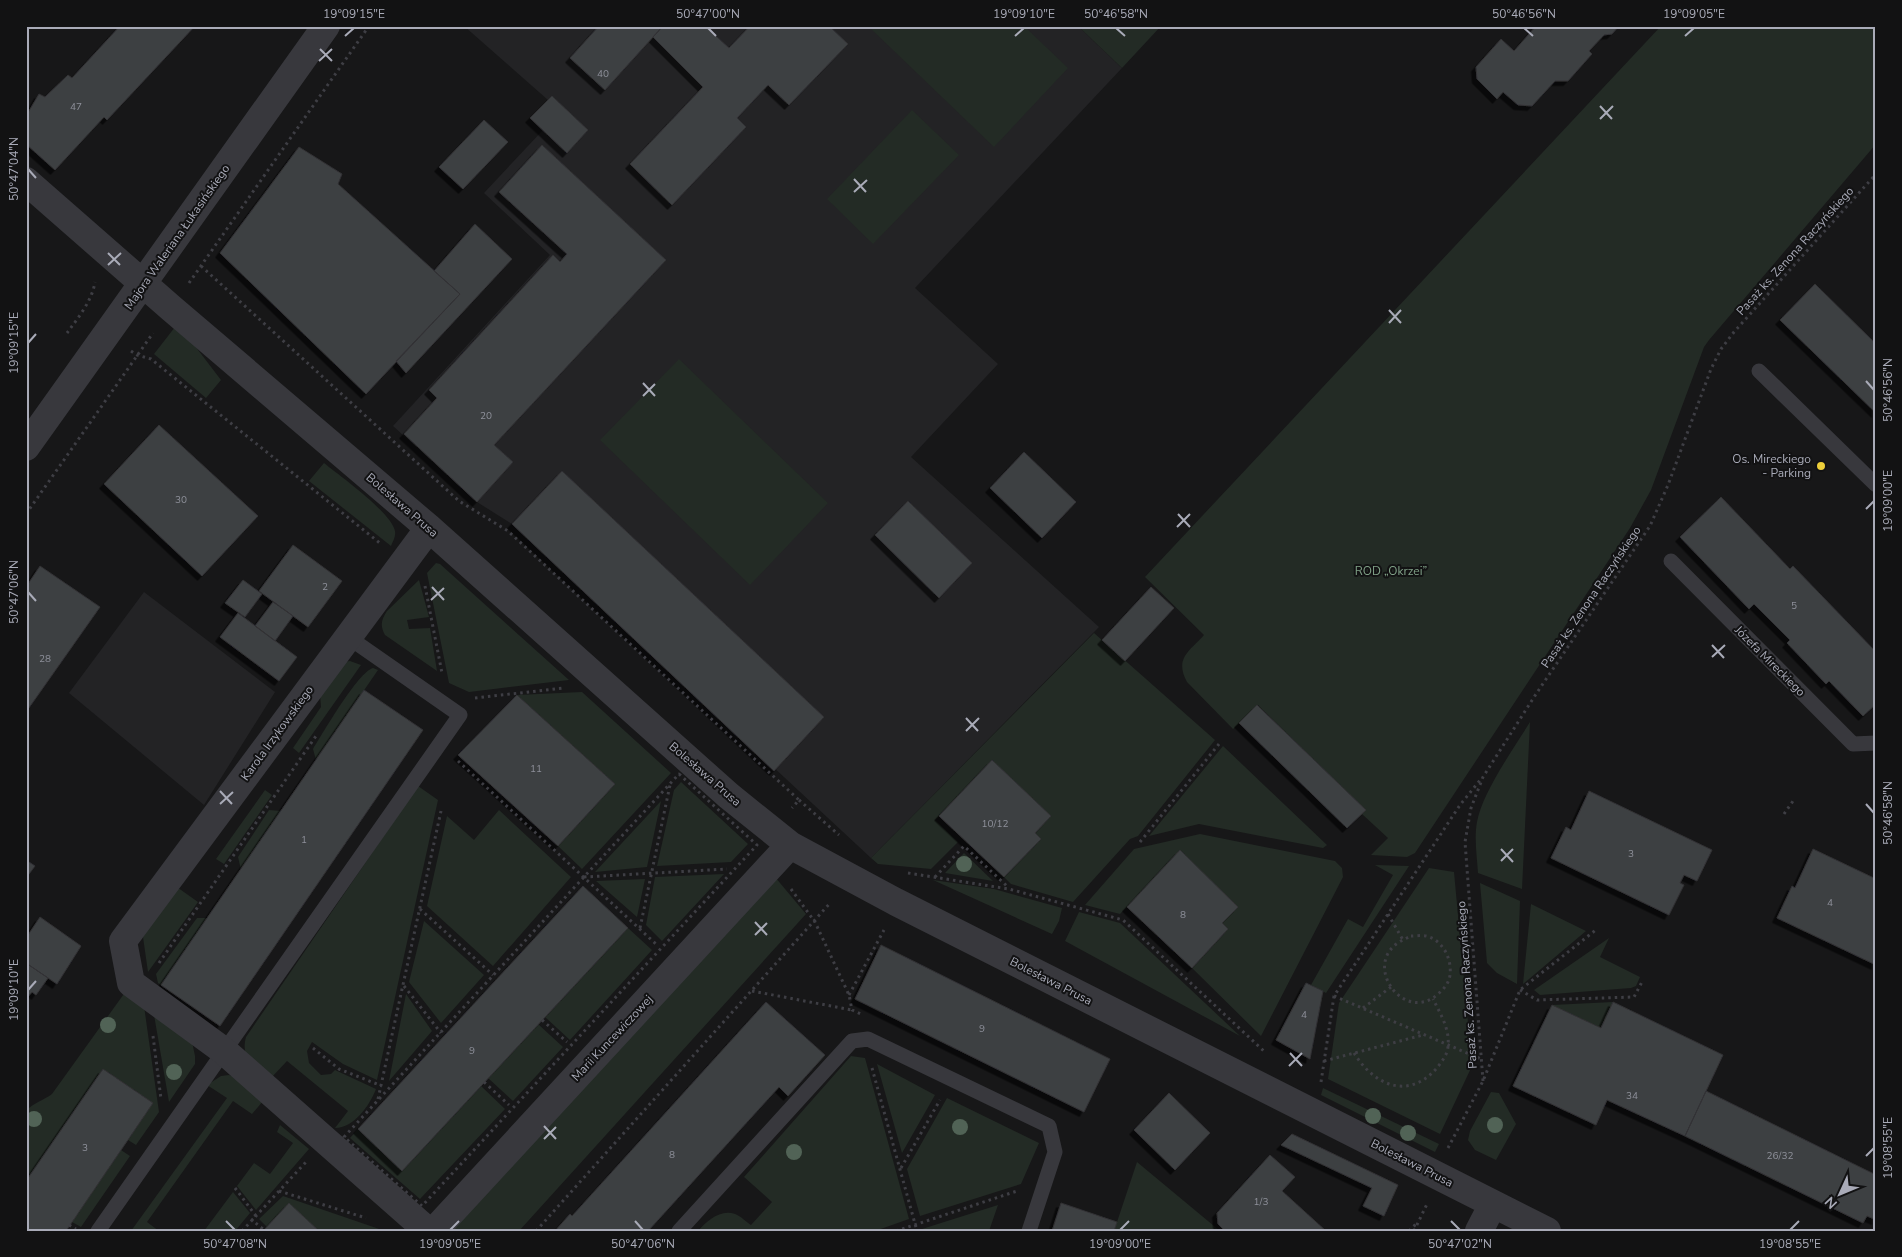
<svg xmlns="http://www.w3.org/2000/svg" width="1902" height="1257" font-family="'Nunito Sans',sans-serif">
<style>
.built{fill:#232325}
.green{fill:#232b25}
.building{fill:#3e3f42;stroke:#313134;filter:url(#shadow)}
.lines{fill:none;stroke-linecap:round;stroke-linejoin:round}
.path{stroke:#3e3e44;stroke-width:3;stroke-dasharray:2.5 4;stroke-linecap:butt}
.lane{stroke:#38383d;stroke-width:15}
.street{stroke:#38383d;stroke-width:28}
.tree{fill:#516356}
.ticks{fill:none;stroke:#a9abb8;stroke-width:2}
.poi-dot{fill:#edce3a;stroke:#121213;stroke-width:2}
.labels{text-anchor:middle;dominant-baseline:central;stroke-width:4;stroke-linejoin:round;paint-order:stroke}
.number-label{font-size:10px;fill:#8e909a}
.street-label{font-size:12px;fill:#a9abb8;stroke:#121213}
.poi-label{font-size:12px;fill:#a9abb8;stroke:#121213;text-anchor:end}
.park-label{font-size:12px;fill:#81a288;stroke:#121213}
.neatline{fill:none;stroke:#a9abb8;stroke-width:2}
.ticks-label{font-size:12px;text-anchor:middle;fill:#a9abb8}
</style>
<defs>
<filter id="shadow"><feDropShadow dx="-4.5" dy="4.5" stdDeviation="0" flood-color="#0009"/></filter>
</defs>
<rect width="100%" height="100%" fill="#171718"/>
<path class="built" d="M464,26H1078L1122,68L915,288L998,364L911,457L1099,627L871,858L512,524L477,502L393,426L550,255L484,193L543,130L567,153L588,130L552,96L548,100Z
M144,592L275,692L204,805L69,693Z"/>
<path class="green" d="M868,26H1024L1068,68L994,147Z
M1078,26H1161L1122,68Z
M1661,26H1876V144L1709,340L1704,347L1651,490L1630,528L1415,853L1407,857L1371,855L1388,838L1362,814L1365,810L1258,705L1233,729L1187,682C1174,658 1190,651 1204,635L1145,577Z
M912,110L959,155L873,244L827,199Z
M175,327L192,342L221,380L206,398L154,354Z
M679,359L828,503L750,585L600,440Z
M324,463C340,476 391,512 395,531C396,537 393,541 391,546L309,481Z
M436,563L440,564L569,680L469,692L449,683L427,573Z
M419,580L429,617L407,620L409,629L430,628L437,671L385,635C380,626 381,620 387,611Z
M1094,633L1215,740L1138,836L1130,839L1073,902L1011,884L1004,877L1040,838L1035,833L992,760L935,820L958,842L931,869L878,864L871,858Z
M350,661L361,665L299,753L293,748L321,707L320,694L344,662Z
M373,668L378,670L316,760L313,749C323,733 358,672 373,668Z
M582,692L671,773L582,869L558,846L615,784L517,695Z
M1530,722L1522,889L1478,873C1477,856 1474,838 1477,822C1482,793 1514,748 1530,722Z
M1223,746L1327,845L1323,848L1199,824L1149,836Z
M681,782L748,844L731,862L657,866L674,790Z
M418,786L438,800L377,1080L343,1064L312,1042L307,1051L309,1063L321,1075L331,1074L335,1070L376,1089C370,1105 354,1128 335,1128L348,1111L287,1061L271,1078C255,1064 240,1060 246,1037Z
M265,790L272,795L224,864L216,859Z
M661,801L647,867L595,872Z
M269,810L281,811L241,870L238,857Z
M499,810L571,877L493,966L427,906L447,816L474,840Z
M1200,834L1335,861L1342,868L1343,877L1261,1036L1192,968L1228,929L1222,923L1238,907L1180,851L1120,914L1085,905L1134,849Z
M964,853L993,881L945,873Z
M1375,865L1409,866L1326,993L1311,985L1348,919L1363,927L1393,875Z
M1429,868L1454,872L1472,1066L1440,1134L1328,1079L1339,1003Z
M724,874L662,941L646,925L655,877Z
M775,877L806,914L519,1231H452Z
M645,879L637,917L596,881Z
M933,880L994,889L1062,908L1059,921L1052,934Z
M1480,883L1520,901L1517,984L1497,973L1487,963Z
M174,885L198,902L148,972L143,937Z
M1531,904L1586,931L1523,984Z
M1079,912L1120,923L1240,1036L1065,941Z
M197,918H208L161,985L158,983L156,974Z
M424,921L484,975L441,1023L409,982Z
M628,928L652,950L570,1040L545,1017Z
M1609,938L1600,957L1640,977L1636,986L1631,988L1540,995L1534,990Z
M126,991L144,1006L159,1112L136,1145L128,1140L153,1103L103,1069L26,1181V1111C33,1103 44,1100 52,1094Z
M406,994L432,1031L389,1081Z
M1613,1002L1601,1028L1552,1005Z
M153,1009L191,1037L195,1056V1064L169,1102Z
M538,1024L563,1047L513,1101L488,1078Z
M851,1056L865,1058L909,1219L875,1231H698C707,1221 720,1209 735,1214C741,1216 746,1222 751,1225L772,1202L744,1177Z
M877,1064L935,1095L902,1153Z
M229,1075L237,1077L263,1101L252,1114L233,1101L147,1222L159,1231H131L227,1098L207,1085L221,1076Z
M481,1086L505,1109L420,1199L350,1138L358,1129L402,1171Z
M1323,1088L1439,1144L1435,1152L1321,1095Z
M1491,1092L1499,1093L1516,1124L1496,1160L1475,1150L1468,1140L1470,1131Z
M947,1098L1039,1143L1021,1184L920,1216L907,1169Z
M280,1125L309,1149L256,1210L237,1186L254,1163L270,1174L293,1143L277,1132Z
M121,1150L130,1156L81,1227L72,1222Z
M1137,1162L1220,1231H1114Z
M233,1192L250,1213L235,1231H204Z
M283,1196L385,1231H319L267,1227L259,1219Z
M998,1205L989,1231H922V1229Z"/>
<path class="building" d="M120,26H195L107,120L104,117L55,170L26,144V116L39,94L45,97L68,75L72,78Z
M599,26H663L605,90L570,58Z
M663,26H705L729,48L750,26H829L848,44L789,105L768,85L737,118L746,127L672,205L630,164L703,87L653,37Z
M1536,26H1619L1612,34L1604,35L1589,51L1592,54L1568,81H1555L1532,106L1518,105L1503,92L1497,99L1477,79L1476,67L1501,39L1514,51Z
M552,96L588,130L567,153L530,118Z
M484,120L508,142L463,189L439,167Z
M542,145L666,260L494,445L513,462L477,502L404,434L437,398L429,390L553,255L560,262L567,254L499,192Z
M299,147L342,174L338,184L460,294L366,394L220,253Z
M475,224L512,259L406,373L396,361L460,294L434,271Z
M1815,284L1876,344V413L1780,320Z
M159,425L258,516L202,576L104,484Z
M1024,452L1076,502L1042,538L990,488Z
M562,471L824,717L774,771L512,524Z
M1721,497L1790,569L1793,566L1876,652V704L1863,716L1829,681L1826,684L1787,643L1790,640L1754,604L1749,609L1680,537Z
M908,501L972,563L939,598L875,535Z
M293,545L342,581L308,627L259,591Z
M40,566L100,607L26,712V587Z
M243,580L262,594L245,617L225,603Z
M1151,587L1174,608L1125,661L1102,640Z
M273,602L293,616L275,641L255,626Z
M238,613L297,657L279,681L220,637Z
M364,690L423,730L220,1026L161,985Z
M517,695L615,784L558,846L458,755Z
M1257,705L1366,810L1347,828L1239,723Z
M992,760L1051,816L1035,833L1041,839L1004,877L939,816Z
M1589,791L1712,850L1697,881L1684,875L1680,883L1684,885L1669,915L1551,858L1566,827L1571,830Z
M1813,849L1876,879V965L1777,918L1792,886L1795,888Z
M1180,850L1238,907L1222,923L1228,929L1192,968L1127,907Z
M26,860L35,866L26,878Z
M583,886L628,928L402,1171L358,1129Z
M40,917L81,946L57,984L26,963V934L28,935Z
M881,945L1110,1059L1084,1112L855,999Z
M26,963L48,978L36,995L32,992L26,999Z
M1306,983L1323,991L1310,1059L1276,1040Z
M766,1002L825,1055L788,1096L779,1087L648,1231H555L570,1214L572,1216Z
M1613,1002L1723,1055L1685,1136L1607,1100L1596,1125L1513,1086L1552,1005L1601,1028Z
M103,1069L153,1103L66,1231H26V1181Z
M1706,1091L1876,1175V1220L1867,1216L1863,1223L1685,1136Z
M1169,1093L1210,1133L1175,1170L1134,1130Z
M1292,1134L1398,1185L1384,1216L1363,1206L1372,1188L1281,1145Z
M1270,1155L1295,1177L1282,1191L1326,1231H1225L1218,1224L1217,1213Z
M289,1203L319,1231H263Z
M1061,1203L1117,1222L1114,1231H1052Z"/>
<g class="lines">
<path class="path" d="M201,266L459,501L508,531L799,800L792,808
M189,283L369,26
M67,333C78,318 92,301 95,282
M131,351L137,355L151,359L381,544
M26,514L153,333
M425,586L442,673
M475,698L564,688
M458,761L657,945
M679,774L757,845L422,1206L344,1137Z
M799,800L839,835
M1784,814L1793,801
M1140,842L1219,744
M908,873L1009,889L1123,920L1266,1053
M584,877L727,869
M935,877L964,846L1009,888
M791,889L815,922L849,995L852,1010L861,1014
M420,909L493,975
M1388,914L1403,940
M640,928L670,785
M1411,936C1415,936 1421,935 1426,936C1443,940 1452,959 1450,975C1449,983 1444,989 1438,994C1406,1023 1366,971 1394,946C1398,942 1405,939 1411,936Z
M159,963L316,736
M404,986L441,1033
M1520,990L1537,1000L1634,997L1643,980
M752,991L852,1010
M849,995L884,930
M1334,996L1481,1059
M1363,1008L1391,987
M542,1020L567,1042
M153,1036L161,1099
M313,1048L339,1069L382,1086
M1354,1053C1373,1084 1407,1101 1436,1069C1441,1063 1448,1054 1448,1046C1450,1029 1440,1013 1433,999
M1324,1061L1423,1035
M872,1068L917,1231
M1483,1081L1465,842L1471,808L1483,777L1536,694L1650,526L1668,485L1711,369L1721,349L1734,332L1876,174
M484,1082L509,1105
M1321,1082L1334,996L1460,805L1481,779
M378,1099L441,811
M1448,1148L1483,1081L1520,990L1597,929
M901,1168L940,1100
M235,1188L256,1216L252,1220L264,1230
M279,1191L366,1218
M69,1225L76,1229
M242,1231L306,1162
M536,1231L831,902
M896,1231L1017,1191
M1409,1231L1416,1224
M1414,1231L1427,1204"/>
<path class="lane" d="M1759,371L1876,485
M1671,561L1853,744L1876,743
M98,1231L460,715L348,637
M679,1231L852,1041L868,1039L1049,1126L1055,1152L1029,1231"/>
<path class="street" d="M26,181L171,308L429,528L729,796L790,845L896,902L1547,1231
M26,447L326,26
M428,1231L224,1051L131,983L123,941L429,528
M434,1231L790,845
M1479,1231L1493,1204"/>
</g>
<g class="tree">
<circle cx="964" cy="864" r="8"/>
<circle cx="108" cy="1025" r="8"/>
<circle cx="174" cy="1072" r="8"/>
<circle cx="1373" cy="1116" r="8"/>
<circle cx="34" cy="1119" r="8"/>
<circle cx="1495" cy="1125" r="8"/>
<circle cx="960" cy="1127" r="8"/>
<circle cx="1408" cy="1133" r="8"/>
<circle cx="794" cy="1152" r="8"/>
</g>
<path class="ticks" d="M708,28L716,36M1116,28L1125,36M1524,28L1533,36M345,36L354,28M1015,36L1024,28M1685,36L1694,28M320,49L332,61M319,61L332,49M1600,106L1612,119M1600,119L1613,106M28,169L36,178M854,179L866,192M854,192L867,180M108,253L120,265M108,265L121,253M1389,310L1401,323M1389,323L1401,310M28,343L36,334M1866,381L1874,390M643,383L655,396M643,396L655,384M1866,509L1874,501M1178,514L1190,527M1177,527L1190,514M432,587L444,600M28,592L36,601M431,600L444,588M1712,645L1724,658M1712,657L1725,645M966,718L978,731M966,731L979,718M220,791L232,804M220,804L233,792M1866,804L1874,813M1501,849L1513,862M1501,861L1513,849M755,922L767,935M755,935L767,923M28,990L36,981M1290,1053L1302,1066M1289,1066L1302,1053M544,1126L556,1139M544,1139L556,1127M1866,1156L1874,1148M226,1221L235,1230M635,1221L643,1230M1451,1221L1460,1230M450,1230L459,1221M1120,1230L1129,1221M1790,1230L1799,1221"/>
<circle class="poi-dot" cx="1821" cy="466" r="5"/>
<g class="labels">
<g class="number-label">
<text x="603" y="74">40</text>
<text x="76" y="107">47</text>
<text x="486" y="416">20</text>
<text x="181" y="500">30</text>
<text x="325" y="587">2</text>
<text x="1794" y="606">5</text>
<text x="45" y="659">28</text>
<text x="536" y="769">11</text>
<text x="995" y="824">10/12</text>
<text x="304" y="840">1</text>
<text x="1631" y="854">3</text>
<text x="1830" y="903">4</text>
<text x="1183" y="915">8</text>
<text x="1304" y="1015">4</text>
<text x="982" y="1029">9</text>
<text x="472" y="1051">9</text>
<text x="1632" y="1096">34</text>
<text x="85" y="1148">3</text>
<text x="672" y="1155">8</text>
<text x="1780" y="1156">26/32</text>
<text x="1261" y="1202">1/3</text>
</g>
<g class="street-label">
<text transform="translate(177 237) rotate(-55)">Majora Waleriana Łukasińskiego</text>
<text transform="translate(1795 251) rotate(-48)">Pasaż ks. Zenona Raczyńskiego</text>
<text transform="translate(402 505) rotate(41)">Bolesława Prusa</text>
<text transform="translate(1591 597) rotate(-56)">Pasaż ks. Zenona Raczyńskiego</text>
<text transform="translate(1770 661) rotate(45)">Józefa Mireckiego</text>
<text transform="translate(277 733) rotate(-54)">Karola Irzykowskiego</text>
<text transform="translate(705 774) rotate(41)">Bolesława Prusa</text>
<text transform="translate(1051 981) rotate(27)">Bolesława Prusa</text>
<text transform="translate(1467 985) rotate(-94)">Pasaż ks. Zenona Raczyńskiego</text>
<text transform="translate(612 1038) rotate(-47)">Marii Kuncewiczowej</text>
<text transform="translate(1412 1163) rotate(27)">Bolesława Prusa</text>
</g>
<g class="poi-label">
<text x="1811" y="459">Os. Mireckiego<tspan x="1811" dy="14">- Parking</tspan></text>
</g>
<g class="park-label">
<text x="1391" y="571">ROD „Okrzei”</text>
</g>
</g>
<rect width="1902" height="1257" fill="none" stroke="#121213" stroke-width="55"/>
<g transform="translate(1840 1194) rotate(226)" stroke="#121213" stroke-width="4" paint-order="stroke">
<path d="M0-4L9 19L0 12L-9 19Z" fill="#a9abb8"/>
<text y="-8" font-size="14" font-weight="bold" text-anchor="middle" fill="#a9abb8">N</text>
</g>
<rect x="28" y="28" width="1846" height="1202" class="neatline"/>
<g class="ticks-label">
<text x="354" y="18">19°09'15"E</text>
<text x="708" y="18">50°47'00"N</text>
<text x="1024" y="18">19°09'10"E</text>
<text x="1116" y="18">50°46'58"N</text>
<text x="1524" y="18">50°46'56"N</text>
<text x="1694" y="18">19°09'05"E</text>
<text transform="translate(14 169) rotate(-90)" y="4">50°47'04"N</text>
<text transform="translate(14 343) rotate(-90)" y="4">19°09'15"E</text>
<text transform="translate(1888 390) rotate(-90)" y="4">50°46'56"N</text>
<text transform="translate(1888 501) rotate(-90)" y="4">19°09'00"E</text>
<text transform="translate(14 592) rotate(-90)" y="4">50°47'06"N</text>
<text transform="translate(1888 813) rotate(-90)" y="4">50°46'58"N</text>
<text transform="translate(14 990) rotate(-90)" y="4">19°09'10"E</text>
<text transform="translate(1888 1148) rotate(-90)" y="4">19°08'55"E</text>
<text x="235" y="1248">50°47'08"N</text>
<text x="450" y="1248">19°09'05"E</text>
<text x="643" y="1248">50°47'06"N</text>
<text x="1120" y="1248">19°09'00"E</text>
<text x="1460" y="1248">50°47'02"N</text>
<text x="1790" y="1248">19°08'55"E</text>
</g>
</svg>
